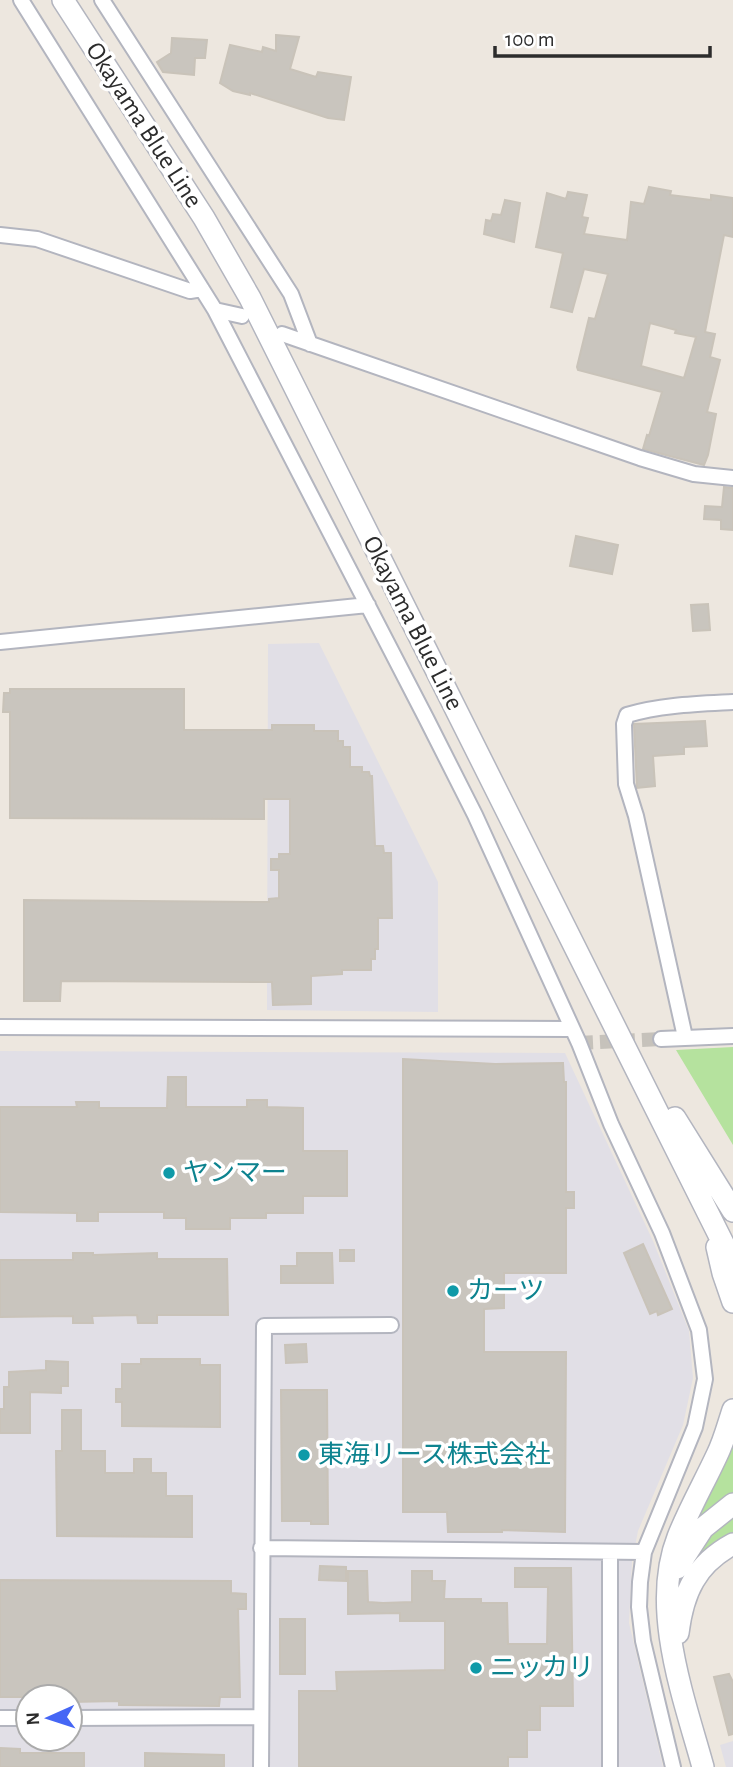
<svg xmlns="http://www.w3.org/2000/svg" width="733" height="1767" font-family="'Alegreya Sans','Noto Sans JP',sans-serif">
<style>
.industrial{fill:#e1dfe6;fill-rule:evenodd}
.green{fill:#b5e29e}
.building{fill:#c9c5be;stroke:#c9c3b9;stroke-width:2;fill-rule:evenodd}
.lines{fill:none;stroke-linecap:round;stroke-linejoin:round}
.street-tunnel{stroke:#c6c2bb;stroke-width:14;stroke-dasharray:14 7;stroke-linecap:butt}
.street-casing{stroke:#b3b5bf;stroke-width:18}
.secondary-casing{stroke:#b3b5bf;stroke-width:24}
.street{stroke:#fff;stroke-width:14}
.secondary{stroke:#fff;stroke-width:21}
.culture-dot{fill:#0f9aa8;stroke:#fff;stroke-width:2.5}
.labels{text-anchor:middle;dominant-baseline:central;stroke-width:7;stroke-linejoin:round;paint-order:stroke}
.street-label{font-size:26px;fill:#2c2c2c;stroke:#fff}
.culture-label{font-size:26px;fill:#0d838f;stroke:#fff;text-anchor:start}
</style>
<rect width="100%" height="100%" fill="#ede7df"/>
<path class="industrial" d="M319,643L438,882V1012L267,1010L268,644Z
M0,1051L565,1053L653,1241L689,1331L693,1378L683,1425L638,1531L632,1561L629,1623L663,1767H0ZM28,1697H70V1739H28Z
M733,1741V1767H726L720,1745Z"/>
<path class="green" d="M733,1047V1145L676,1050Z
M733,1430V1494L695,1521Z
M733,1514V1535L692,1570L686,1566L702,1542Z"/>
<path class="building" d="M276,35L299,37L290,69L316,77L318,72L351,77L344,120L328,118L250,93V95L233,91L220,83L230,45L262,52L263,47L276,51Z
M172,38L207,40L205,58H195L194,75L163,72L157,62L171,53Z
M649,187L671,191L670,195L711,200V195L733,198V237L724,235L705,332L715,334L710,357L720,360L707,412L716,414L708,455L704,465L643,449L647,435L649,436L662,392L578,370L577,367L589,318L595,319L608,274L584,269L572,312L551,307L563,253L536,247L547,193L566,199L568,192L587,195L582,217L588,218L584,234L627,240L631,202L644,204ZM650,323L676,330L675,333L696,337L684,378L641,366Z
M505,200L520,203L514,242L484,234L486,220L491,221L493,214L501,215Z
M724,487L733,488V530L721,529V520L704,519L705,506L722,507Z
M576,536L618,545L612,574L570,566Z
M708,604L710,630L693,631L691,605Z
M10,689H184V730H272V725H314V731H338V741H343V747H350V767H362V772H369L370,776H372L375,846H383L384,853H391L392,918H378V949H375V959H371V970H342V974L311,976V1004L273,1005L272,982L61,981L60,1001H24V900L269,902V899L279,898V870H271V859H279V854H290V799H264V819L10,818V712H3L4,693H10Z
M705,721L707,746L684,747V754H682L653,756L655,786L637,788L634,724Z
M403,1059L495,1064L563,1063L564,1082H566V1192H574V1208H566V1273H504V1308L484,1309V1352H566L565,1532L502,1530V1532H448L447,1512H403Z
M168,1077H186V1107H247V1100H267V1107L303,1108V1151H347V1196H303V1213H266V1218H230V1229H186V1218H164V1212H98V1221H77V1213L0,1212V1107H77L76,1102H99V1108H167Z
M643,1244L672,1309L658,1315L657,1311L650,1314L624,1253Z
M340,1250H354V1261H340Z
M73,1253H93V1255L157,1253V1259H227L228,1315H157V1323H138L137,1315L92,1316L93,1323H73V1316L0,1317V1260H73Z
M297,1253H332L333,1283H281V1266H297Z
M306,1344L307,1362L286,1363L285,1345Z
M141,1359H200V1365H220V1427L122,1426V1402H116V1389H122V1364H141Z
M46,1361L68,1362V1386H61V1393L30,1392V1433H0V1409H4V1387H9V1372L46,1370Z
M281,1390H327L328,1524H311V1521H282Z
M62,1410H81V1451H105V1473H134V1459H151V1473H166V1496H192V1537L57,1536L56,1451H62Z
M320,1566L346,1567V1581L319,1580Z
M515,1568H571L573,1706H540V1730H527V1757H508V1767H299V1691H337L336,1672L445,1670V1621H400V1613L348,1614V1571H367L368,1602L383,1603L412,1602V1571H432V1581H445L444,1599H481V1603H507L508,1644H547L548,1587H515Z
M0,1580L231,1581V1593L246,1594V1609H238L240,1697H220L219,1706L119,1705V1701L70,1702V1697H0Z
M280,1619H305V1674H280Z
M729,1674L733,1682V1734L729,1735L714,1677Z
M0,1748L20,1749V1753H84V1767H0Z
M145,1753L224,1755V1767H145Z"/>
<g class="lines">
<path class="street-tunnel" d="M579,1043L661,1039"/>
<defs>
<path id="street" d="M21,0L215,310L426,718L475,815L579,1043L611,1124L662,1233L699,1330L705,1379L695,1427L644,1552L640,1582L639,1607L643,1641L673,1767
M102,0L291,294L310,344
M0,235L37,239L190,291L202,289
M215,310L242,316
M282,334L640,458L694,474L733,478
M0,642L368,605
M0,1027L571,1029
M685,1037L636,816L626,784L624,724L627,715C661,705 697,704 733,702
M661,1039L733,1036
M261,1548L644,1552
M0,1718H28
M70,1718L261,1717
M261,1767L264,1326L391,1325
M610,1767V1552"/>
<path id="secondary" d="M63,0L204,218L250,298L733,1263
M675,1118L733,1211
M717,1247L723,1273L733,1302
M677,1568L703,1528L733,1504
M678,1633C683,1592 696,1564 733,1544
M703,1767C684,1698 650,1608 678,1537C689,1509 704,1483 717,1455C724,1441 728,1425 733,1410"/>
</defs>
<use href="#street" class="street-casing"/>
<use href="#secondary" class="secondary-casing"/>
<use href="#street" class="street"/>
<use href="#secondary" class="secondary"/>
</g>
<g class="culture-dot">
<circle cx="169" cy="1173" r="7"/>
<circle cx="453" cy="1291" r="7"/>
<circle cx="304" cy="1455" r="7"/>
<circle cx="476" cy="1668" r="7"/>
</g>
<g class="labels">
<g class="street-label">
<text transform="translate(144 125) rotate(57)">Okayama Blue Line</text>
<text transform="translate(413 623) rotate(63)">Okayama Blue Line</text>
</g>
<g class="culture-label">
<text x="183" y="1173">ヤンマー</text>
<text x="467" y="1291">カーツ</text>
<text x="318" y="1455">東海リース株式会社</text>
<text x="490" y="1668">ニッカリ</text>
</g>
</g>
<g transform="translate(49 1718) rotate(267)"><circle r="33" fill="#ffffff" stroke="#ababab" stroke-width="2"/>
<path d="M0-5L12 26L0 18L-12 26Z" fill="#4566f5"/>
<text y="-10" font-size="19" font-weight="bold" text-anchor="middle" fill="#2c2c2c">N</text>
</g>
<path d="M495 46v10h215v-10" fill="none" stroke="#2c2c2c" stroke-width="3.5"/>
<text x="505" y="46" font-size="21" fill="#2c2c2c" stroke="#ffffff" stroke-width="5" paint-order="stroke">100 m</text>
</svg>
